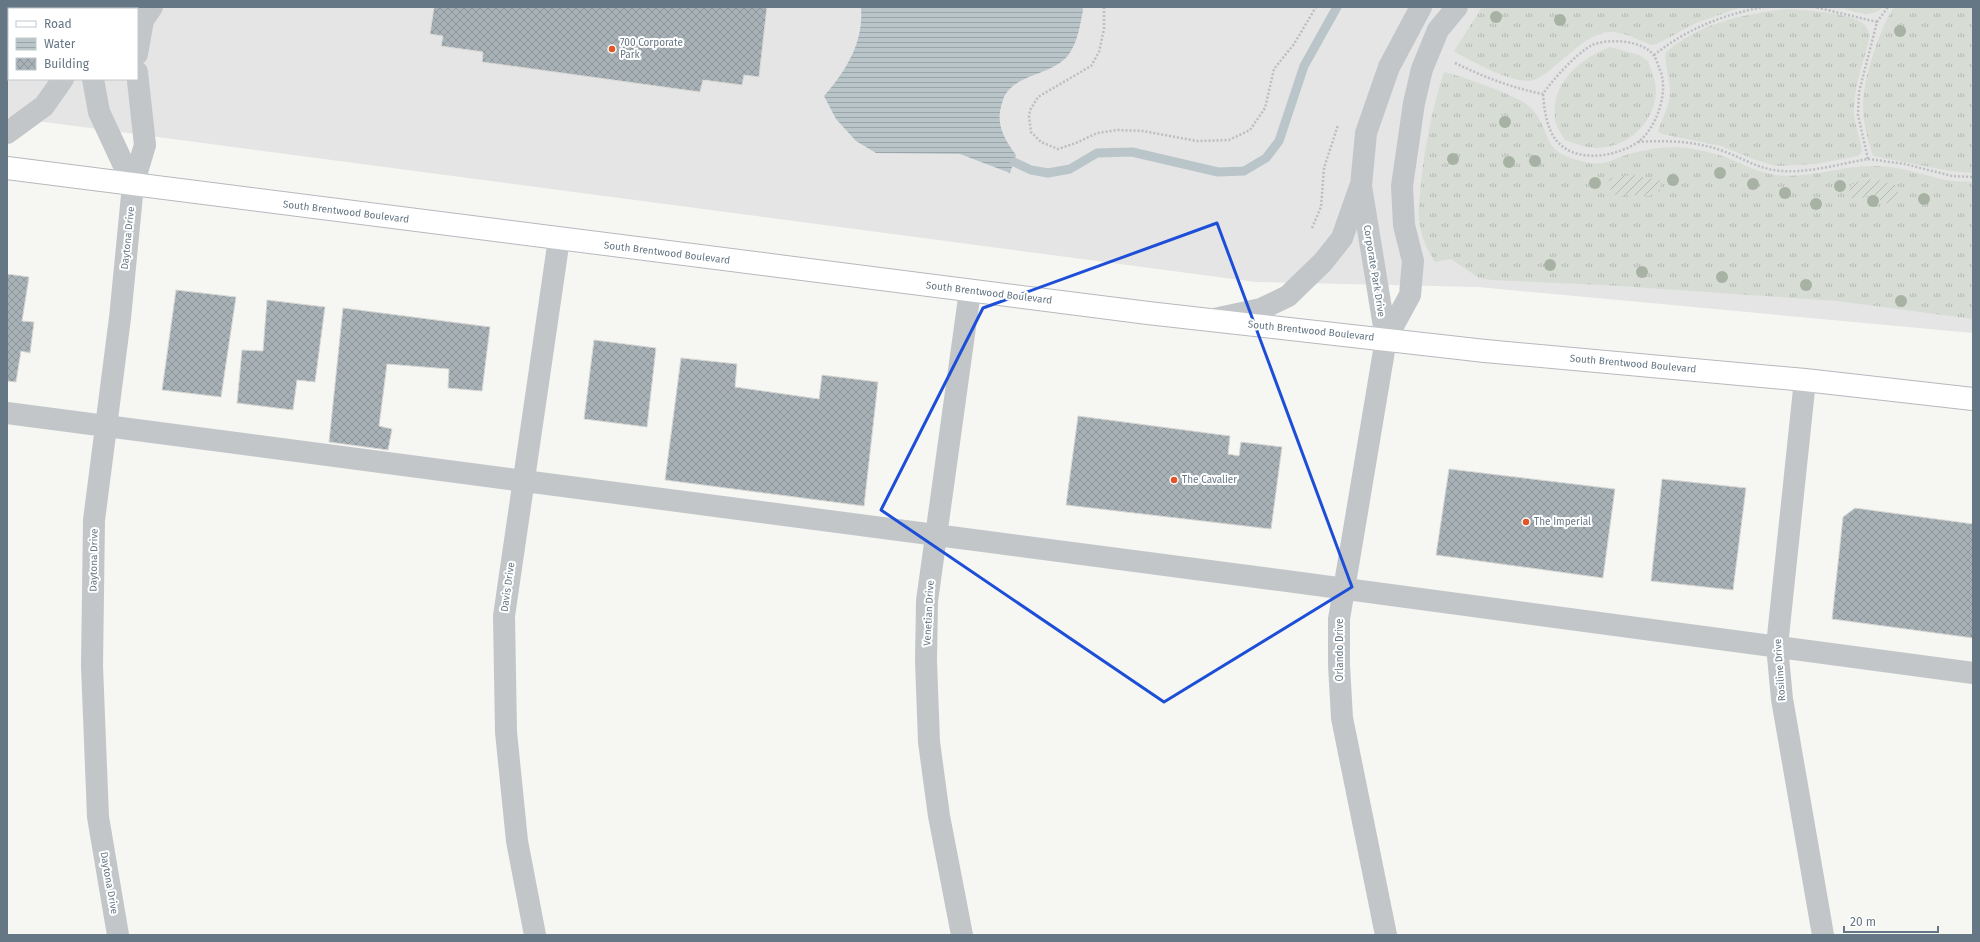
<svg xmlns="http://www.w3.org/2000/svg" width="1980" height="942" font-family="'Fira Sans',sans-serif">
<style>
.built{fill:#e4e5e4;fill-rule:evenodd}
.grass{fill:url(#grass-tufts)}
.garden{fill:url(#garden-furrows)}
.water{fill:url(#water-rules)}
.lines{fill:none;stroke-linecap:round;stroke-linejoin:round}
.stream{stroke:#b9c5c9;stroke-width:9}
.building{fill:url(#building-cross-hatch);stroke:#d8d8d5}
.major-casing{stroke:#b5b9bd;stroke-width:24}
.path{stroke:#bcbec0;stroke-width:2.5;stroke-dasharray:2 2;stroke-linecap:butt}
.minor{stroke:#c2c6c9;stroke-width:22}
.major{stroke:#fff;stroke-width:22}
.tree{fill:#a8b2a4}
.marked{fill:none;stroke:#1d4ed8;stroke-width:3;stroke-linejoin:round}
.poi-dot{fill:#e45526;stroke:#fff;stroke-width:1.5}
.labels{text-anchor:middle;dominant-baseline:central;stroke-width:4;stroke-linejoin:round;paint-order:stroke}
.poi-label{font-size:10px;fill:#657684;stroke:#fff;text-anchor:start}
.street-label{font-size:10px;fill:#657684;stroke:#fff}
</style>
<defs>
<pattern id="grass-tufts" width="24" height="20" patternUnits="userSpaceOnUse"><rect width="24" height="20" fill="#d7ddd4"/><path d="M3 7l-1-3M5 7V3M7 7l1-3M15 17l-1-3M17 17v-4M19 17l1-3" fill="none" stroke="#b2b8b2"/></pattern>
<pattern id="garden-furrows" width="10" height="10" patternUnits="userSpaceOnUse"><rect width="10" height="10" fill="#d7ddd4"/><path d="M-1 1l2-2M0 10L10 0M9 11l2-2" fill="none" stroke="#b2b8b2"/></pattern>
<pattern id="water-rules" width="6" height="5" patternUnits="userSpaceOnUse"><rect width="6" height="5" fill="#b9c5c9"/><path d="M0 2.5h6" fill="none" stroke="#9aa5a9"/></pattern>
<pattern id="building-cross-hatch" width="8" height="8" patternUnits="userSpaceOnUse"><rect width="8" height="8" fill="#a8b1b6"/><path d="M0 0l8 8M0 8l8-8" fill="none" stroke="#8c959a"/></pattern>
</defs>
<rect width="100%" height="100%" fill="#f6f6f3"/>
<path class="built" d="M7,7H1973V333L1478,287L1256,282L7,117ZM9,9H137V79H9Z"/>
<path class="grass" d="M1482,7H1742L1696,23L1657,44L1651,45C1639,40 1626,33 1613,32C1590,31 1572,53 1556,65C1549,71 1541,78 1533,80C1516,86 1469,60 1454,51Z
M1839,7H1883C1870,20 1854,11 1839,7Z
M1894,7H1973V173L1950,171L1873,156C1868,140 1863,124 1863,107C1863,79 1879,30 1894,7Z
M1786,9C1806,10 1844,12 1861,22C1866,25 1868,30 1870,35C1865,59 1855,82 1854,107C1853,123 1861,137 1862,152L1858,156L1816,164L1776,166L1756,160L1721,146L1662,134L1658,131C1662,118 1670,106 1670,92C1670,78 1664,66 1666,52C1700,23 1743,14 1786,9Z
M1610,47L1639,55L1648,61C1651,70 1656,81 1656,91C1655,122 1629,147 1598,148C1588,149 1575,143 1565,140C1562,135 1558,129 1556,124C1547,86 1579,59 1610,47Z
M1444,72C1461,76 1523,97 1532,109C1554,135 1539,150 1581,161C1606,168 1610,159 1633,153C1647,149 1662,147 1677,147C1691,148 1706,151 1719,155C1739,161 1755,172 1776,175C1808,179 1840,166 1872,166C1899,166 1920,174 1946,180C1955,182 1964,181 1973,182V319L1837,301L1604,285L1492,280L1479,278L1451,259L1435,262C1428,251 1422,239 1420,226C1417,212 1420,197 1421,183C1425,145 1432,109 1444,72Z"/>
<path class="garden" d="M1633,175L1659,180L1661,182L1660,191L1649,196L1629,195L1619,197L1613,193L1608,186L1610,178Z
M1874,179L1896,185L1899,195V200L1894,204H1888C1882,201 1877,197 1870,196C1864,195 1843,208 1851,185L1860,181Z"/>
<path class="water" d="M861,7H1082L1083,10C1080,25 1078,41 1069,54C1054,75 1018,73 1005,95C1003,98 1002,104 1001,107C996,125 1005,140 1016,155L1010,173L960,154L876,153L856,141L836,119L824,96C846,71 864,42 861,7Z"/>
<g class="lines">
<path class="stream" d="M1014,162L1031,170L1048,173L1070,169L1097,153L1132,152L1218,172L1244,171L1266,158L1279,141L1304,66L1337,7"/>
</g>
<path class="building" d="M434,7H767L759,77L744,75L742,85L703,80L700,92L482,62L483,52L441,46L443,36L430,34Z
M7,274L29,277L22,321L34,322L30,353L21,351L16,382L7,381Z
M176,290L236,297L221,397L162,390Z
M267,300L325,307L315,382L297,380L293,410L237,403L242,350L263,351Z
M343,308L490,327L482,391L448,388L449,369L387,364L379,426L392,429L388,450L329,442Z
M594,340L656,348L647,427L584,419Z
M681,358L737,364L735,387L819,399L822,375L878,382L864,506L665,480Z
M1078,416L1230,436L1228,454L1239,456L1241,442L1282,447L1271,529L1066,505Z
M1449,469L1615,489L1603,578L1436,555Z
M1662,479L1746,488L1733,590L1651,581Z
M1855,508L1973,524V638L1832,619L1843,517Z"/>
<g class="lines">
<defs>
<path id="major" d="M7,168L1148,313L1485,351L1805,380L1973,399"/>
</defs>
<use href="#major" class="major-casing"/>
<path class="path" d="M1104,7V29L1099,52L1091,66L1038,97L1030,110L1029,116L1031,132L1041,142L1058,149L1076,143L1097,133L1118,130L1143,131L1197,141L1229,140L1250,130L1265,108L1274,69L1294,44L1316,7
M1877,22L1888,7
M1654,55C1687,29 1722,15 1763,7
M1455,63C1484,77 1512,88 1543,94C1552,80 1577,53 1592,45C1608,38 1644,40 1654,56C1657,60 1658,66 1660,70C1669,91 1657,128 1638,142C1616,157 1575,164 1556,140C1547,129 1544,109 1543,94
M1638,142C1666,140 1696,141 1723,151C1740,157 1755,167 1774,170C1804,175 1838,164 1868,159L1858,115L1859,92L1877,22L1815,7
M1868,159L1905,164L1952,176L1973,177
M1312,228L1321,207L1324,168L1338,125"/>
<path class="minor" d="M99,9L100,7
M137,54L143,20L152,7
M93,79L99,112L133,185
M7,133L44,106L63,79
M1214,319L1261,309L1288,296L1323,262L1342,238L1360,187
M1386,339L1361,186L1366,133L1389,67L1421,7
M1805,380L1777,646L1782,699L1823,935
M7,413C662,499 1318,584 1973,673
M118,935L98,817L92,666L94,520L120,318L133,185L145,145L137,72
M535,935L517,841L506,732L504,616L559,239
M962,935L939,816L929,742L926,661L927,601L970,291
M1386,935L1342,718L1339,665V619L1386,339L1410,295L1413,261L1404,225L1402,186L1414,103L1422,69L1438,30L1457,7"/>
<use href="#major" class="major"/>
</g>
<g class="tree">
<circle cx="1496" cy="17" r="6"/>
<circle cx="1560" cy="20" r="6"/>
<circle cx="1900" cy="31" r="6"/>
<circle cx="1505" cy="122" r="6"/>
<circle cx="1453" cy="159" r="6"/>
<circle cx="1535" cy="161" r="6"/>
<circle cx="1509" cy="162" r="6"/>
<circle cx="1720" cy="173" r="6"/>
<circle cx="1673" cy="180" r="6"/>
<circle cx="1595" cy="183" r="6"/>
<circle cx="1753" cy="184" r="6"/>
<circle cx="1840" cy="186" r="6"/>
<circle cx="1785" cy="193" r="6"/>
<circle cx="1924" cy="199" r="6"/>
<circle cx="1873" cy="201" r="6"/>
<circle cx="1816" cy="204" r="6"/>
<circle cx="1550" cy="265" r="6"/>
<circle cx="1642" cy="272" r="6"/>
<circle cx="1722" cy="277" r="6"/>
<circle cx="1806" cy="285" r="6"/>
<circle cx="1901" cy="301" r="6"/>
</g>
<path class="marked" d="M1217,223L1352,587L1164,702L881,510L983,308Z"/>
<g class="poi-dot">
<circle cx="612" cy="49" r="4"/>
<circle cx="1174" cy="480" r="4"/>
<circle cx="1526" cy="522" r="4"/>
</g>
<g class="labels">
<g class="poi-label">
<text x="620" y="43">700 Corporate<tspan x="620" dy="12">Park</tspan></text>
<text x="1182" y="480">The Cavalier</text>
<text x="1534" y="522">The Imperial</text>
</g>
<g class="street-label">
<text transform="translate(346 212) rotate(7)">South Brentwood Boulevard</text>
<text transform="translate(128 238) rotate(-84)">Daytona Drive</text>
<text transform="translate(667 253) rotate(7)">South Brentwood Boulevard</text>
<text transform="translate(1374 271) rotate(81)">Corporate Park Drive</text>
<text transform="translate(989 293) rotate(7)">South Brentwood Boulevard</text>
<text transform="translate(1311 331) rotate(6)">South Brentwood Boulevard</text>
<text transform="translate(1633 364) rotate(5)">South Brentwood Boulevard</text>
<text transform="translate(94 560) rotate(-89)">Daytona Drive</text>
<text transform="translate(508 587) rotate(-82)">Davis Drive</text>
<text transform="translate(929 613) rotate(-87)">Venetian Drive</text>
<text transform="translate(1340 650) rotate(-90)">Orlando Drive</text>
<text transform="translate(1780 670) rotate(-94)">Rosiline Drive</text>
<text transform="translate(109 883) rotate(80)">Daytona Drive</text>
</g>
</g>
<rect width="1980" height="942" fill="none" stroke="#657684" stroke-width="16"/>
<rect x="8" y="8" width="130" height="72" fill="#ffffff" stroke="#c1c8ce"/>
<rect x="16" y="21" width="20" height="6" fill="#ffffff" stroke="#c1c8ce"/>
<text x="44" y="28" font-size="12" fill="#657684">Road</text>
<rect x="16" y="38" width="20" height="12" fill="url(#water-rules)" stroke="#c1c8ce"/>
<text x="44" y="48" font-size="12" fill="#657684">Water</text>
<rect x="16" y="58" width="20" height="12" fill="url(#building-cross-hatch)" stroke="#c1c8ce"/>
<text x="44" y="68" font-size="12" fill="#657684">Building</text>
<path d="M1844 926v6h94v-6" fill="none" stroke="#657684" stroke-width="2"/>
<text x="1850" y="926" font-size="12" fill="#657684" stroke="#ffffff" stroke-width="3" paint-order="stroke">20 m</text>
</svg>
